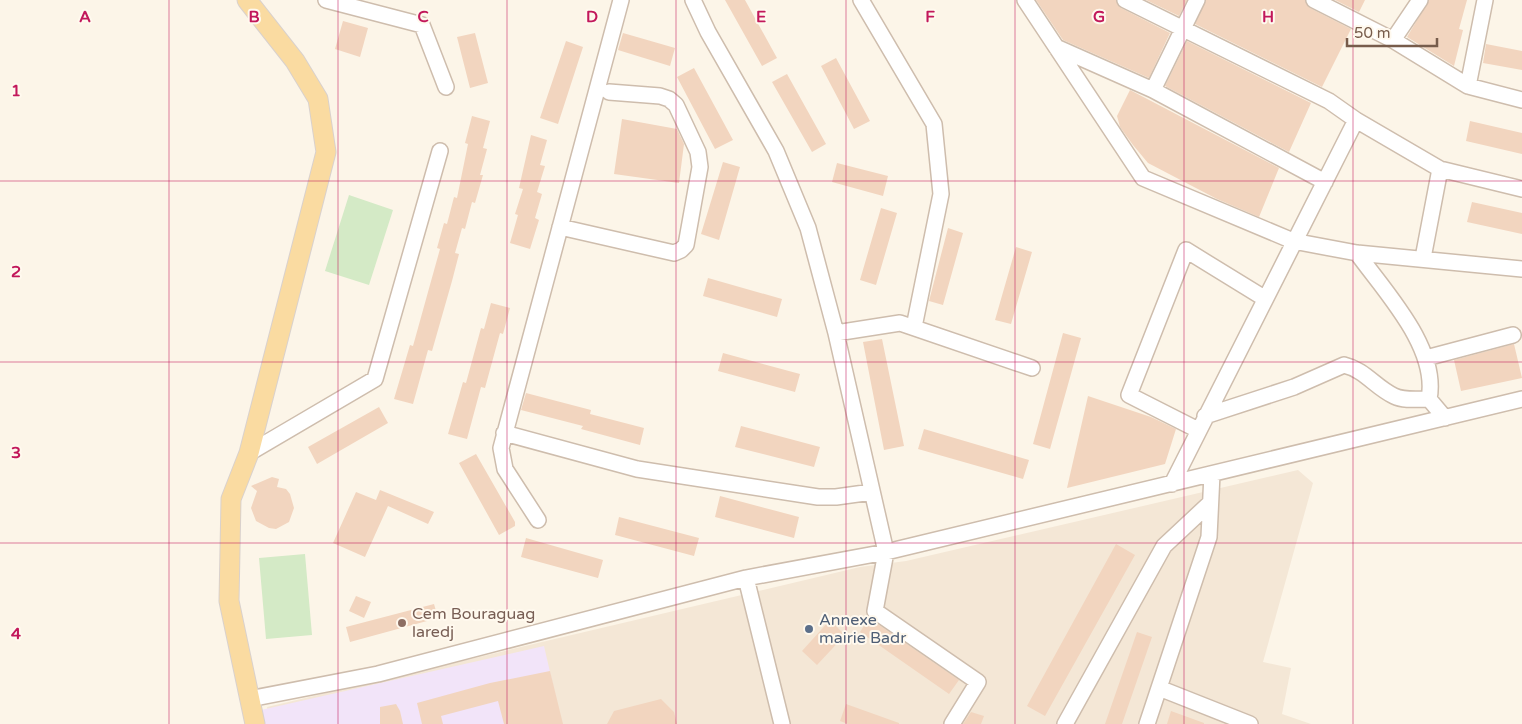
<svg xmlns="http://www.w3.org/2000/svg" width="1522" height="724" font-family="'Varela Round',sans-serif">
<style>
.residential{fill:#f4e7d6}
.education{fill:#f2e4f9}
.green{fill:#d4eac6}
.building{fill:#f2d5bf}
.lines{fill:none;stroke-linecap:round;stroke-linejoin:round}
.minor-casing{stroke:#cebdad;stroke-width:18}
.major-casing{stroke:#d9d1cd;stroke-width:21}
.minor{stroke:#fff;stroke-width:15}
.major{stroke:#fadba1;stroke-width:19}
.grid{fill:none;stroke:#c2185b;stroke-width:1;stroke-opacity:0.55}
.education-dot{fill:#8d6e63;stroke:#fff9ee;stroke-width:2}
.service-dot{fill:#5c6f8a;stroke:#fff9ee;stroke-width:2}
.labels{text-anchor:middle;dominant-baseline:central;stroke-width:4;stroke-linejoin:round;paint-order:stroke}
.education-label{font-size:16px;fill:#785e54;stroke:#fff9ee;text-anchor:start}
.service-label{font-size:16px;fill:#4e5e75;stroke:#fff9ee;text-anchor:start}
.grid-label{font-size:16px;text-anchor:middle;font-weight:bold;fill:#c2185b;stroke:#fff9ee;stroke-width:4;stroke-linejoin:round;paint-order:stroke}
</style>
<rect width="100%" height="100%" fill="#fcf5e8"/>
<path class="residential" d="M1298,470L1313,483L1263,662L1291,668L1282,714L1311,724H270L267,707L860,567L906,561Z"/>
<path class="education" d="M544,646L562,724H265L261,710Z"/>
<path class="green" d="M349,195L393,210L369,285L325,271Z
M305,554L312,635L266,639L259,558Z"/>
<path class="building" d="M725,0H745L777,58L762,66Z
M1036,0H1116L1121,8L1170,33L1149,78L1063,40Z
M1146,0H1187L1179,16Z
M1206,0H1305L1310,8L1351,29L1322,87L1195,24Z
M1335,0H1365L1359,12Z
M1429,0H1467L1459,29L1463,30L1454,66L1407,37Z
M343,21L368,28L360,57L335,49Z
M475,33L488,83L470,88L457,37Z
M623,33L675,48L670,66L618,50Z
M566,41L583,47L558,124L540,118Z
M1187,41L1311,103L1289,152L1165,86Z
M1486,44L1522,51V70L1483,63Z
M836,58L870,121L854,129L821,66Z
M694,68L733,140L715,149L677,77Z
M787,74L826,144L812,152L772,82Z
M1130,90L1279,168L1259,217L1217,199L1148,163L1133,145L1120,127L1117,116Z
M472,116L490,121L483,148L487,149L480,175H483L475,203L472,202L465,229L462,228L455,253L459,254L452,281L432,351L428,350L413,404L394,399L410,345L413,346L428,292L440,249L437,248L444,223L447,224L454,197L457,198L468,144L465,143Z
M622,119L677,129L684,144L679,183L614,174Z
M1470,121L1522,133V154L1466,141Z
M531,135L547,140L540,165L545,166L537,192L542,194L535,218L539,220L530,249L510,243L518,215L515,214L523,189L519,188Z
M723,162L740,167L719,240L701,234Z
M837,163L888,176L883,196L832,182Z
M1472,202L1522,213V234L1467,222Z
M881,208L897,213L876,285L860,280Z
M948,228L963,233L943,305L929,301Z
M1016,247L1032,252L1011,324L995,320Z
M708,278L782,299L777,317L703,296Z
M491,303L510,308L503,334L500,333L485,388L481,387L467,439L448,434L463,382L466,383L481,328L484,329Z
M1063,333L1081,338L1050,449L1033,444Z
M882,339L904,446L884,450L863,342Z
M1514,344L1522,378L1461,391L1454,360Z
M723,353L800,374L795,392L718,371Z
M526,393L591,410L590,414L644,428L640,445L581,429L583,426L521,410Z
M1088,396L1151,417L1176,429L1165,464L1067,488Z
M379,407L388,423L317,464L308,447Z
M741,426L820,447L814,467L735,447Z
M924,429L1029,460L1023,479L918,449Z
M476,454L515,522V526L499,535L459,463Z
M272,477L279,479L277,487L286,489L290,494L294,508L289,522L276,529L269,528L256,521L251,508L257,491L251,486Z
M380,490L434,512L428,524L388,506L365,557L333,543L356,492L376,500Z
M720,496L799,517L794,538L715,517Z
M619,517L699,538L694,556L615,535Z
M526,538L603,560L598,578L521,557Z
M1116,544L1135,555L1045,716L1027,706Z
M356,596L371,602L364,618L349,611Z
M434,604L438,618L350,642L346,627Z
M869,618L959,680L949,694L860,632Z
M830,620L845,635L817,665L802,651Z
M1137,632L1152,637L1122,724H1105Z
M550,671L563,724H504L498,701L441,716L443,724H422L417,703L490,683Z
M661,699L674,712L677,724H607L614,711Z
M396,704L400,711L403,724H380V707Z
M846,704L899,723V724H848L840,721Z
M1171,711L1204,723V724H1167Z
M971,712L984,716L981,724H963Z"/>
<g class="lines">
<defs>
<path id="minor" d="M326,0L422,25L446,87
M693,0L708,32L776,151L808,228L836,333L886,552L875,611L978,682L952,724
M861,0L934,124L941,194L914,327
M1025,0L1143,178L1293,241L1357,253L1522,269
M1125,0L1329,101L1356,120L1440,169L1423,258
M1314,0L1393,40L1468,86L1485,0
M1393,40L1420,0
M1056,47L1153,90L1325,182
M1468,86L1522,100
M1153,90L1197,0
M1440,169L1522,189
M560,227L674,253L681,250L686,245L700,167L698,152L676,105L669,99L660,96L609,92
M1357,253C1385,292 1439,348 1429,399
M836,333L900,323L1032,368
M1426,358L1513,335
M1205,416L1294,387L1344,365C1365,370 1375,387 1394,396C1404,401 1418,399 1429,399L1445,418
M1198,430L1129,395L1186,250L1264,298
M504,433L637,469L818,497H836L872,492
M249,453L375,379L440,151
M1172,484L1356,120
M538,520L505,469L501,448L621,0
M746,578L782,724
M1159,688L1250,724
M249,699L378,674L746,578L886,552L1522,399
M1065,724L1164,546L1210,503
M1147,724L1209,537L1212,474"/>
<path id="major" d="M247,0L295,61L318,99L326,152L249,453L231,499L229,601L255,724"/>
</defs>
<use href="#minor" class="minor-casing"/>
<use href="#major" class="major-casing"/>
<use href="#minor" class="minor"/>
<use href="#major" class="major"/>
</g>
<path class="grid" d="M169,0V724M338,0V724M507,0V724M676,0V724M846,0V724M1015,0V724M1184,0V724M1353,0V724M0,181H1522M0,362H1522M0,543H1522"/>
<circle class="education-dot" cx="402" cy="623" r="5"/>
<circle class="service-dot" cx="809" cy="629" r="5"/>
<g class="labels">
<g class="education-label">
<text x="412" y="614">Cem Bouraguag<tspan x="412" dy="18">laredj</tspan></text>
</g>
<g class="service-label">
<text x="819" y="620">Annexe<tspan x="819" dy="18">mairie Badr</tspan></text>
</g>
</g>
<g class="grid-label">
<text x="85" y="22">A</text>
<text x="254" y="22">B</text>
<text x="423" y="22">C</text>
<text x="592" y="22">D</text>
<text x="761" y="22">E</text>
<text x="930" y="22">F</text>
<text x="1099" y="22">G</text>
<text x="1268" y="22">H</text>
<text x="16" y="96">1</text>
<text x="16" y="277">2</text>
<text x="16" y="458">3</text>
<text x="16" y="639">4</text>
</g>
<path d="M1347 38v8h90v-8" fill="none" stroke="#775c4b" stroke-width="2.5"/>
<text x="1354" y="38" font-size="15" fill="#775c4b" stroke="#fff9ee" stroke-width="4" paint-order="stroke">50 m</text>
</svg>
